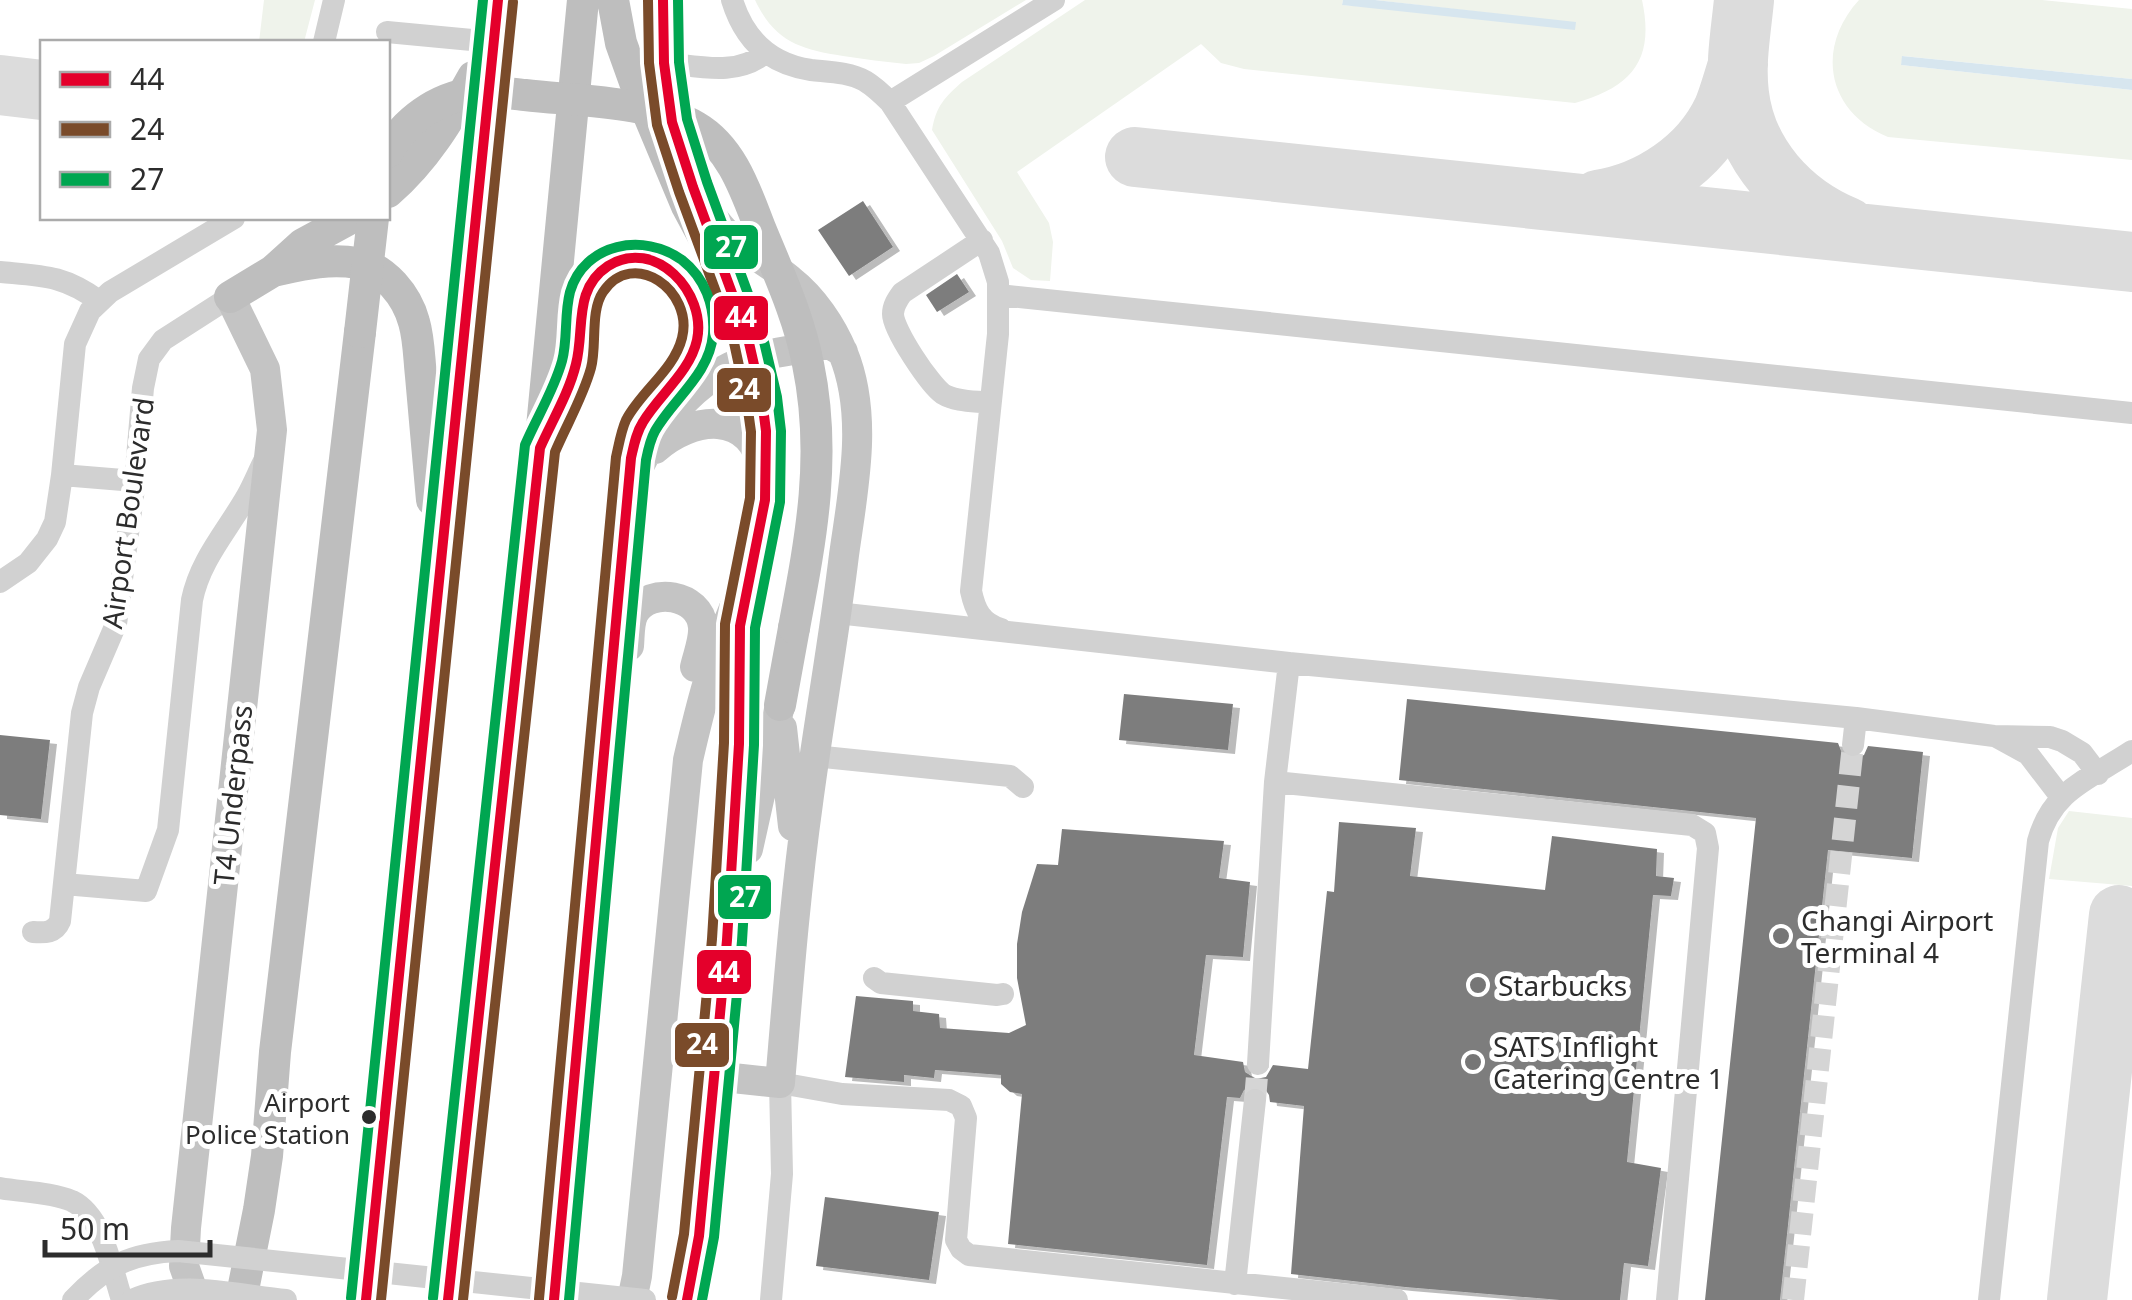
<svg xmlns="http://www.w3.org/2000/svg" width="2132" height="1300" font-family="'Noto Sans',sans-serif">
<style>
.green{fill:#eff3eb}
.water{fill:#d7e6ef}
.lines{fill:none;stroke-linecap:round;stroke-linejoin:round}
.taxiway{stroke:#dcdcdc;stroke-width:60}
.building{fill:#7d7d7d;filter:url(#shadow)}
.minor-tunnel{stroke:#d5d5d5;stroke-width:22;stroke-dasharray:22 11;stroke-linecap:butt}
.minor{stroke:#d1d1d1;stroke-width:22}
.major{stroke:#c4c4c4;stroke-width:30}
.highway{stroke:#bebebe;stroke-width:32}
.minor-bridge{stroke:#d1d1d1;stroke-width:22}
.highway-bridge{stroke:#bebebe;stroke-width:32}
.bus-1-casing{stroke:#fff;stroke-width:18}
.bus-2-casing{stroke:#fff;stroke-width:18}
.bus-3-casing{stroke:#fff;stroke-width:18}
.bus-1{stroke:#e4002b;stroke-width:10}
.bus-2{stroke:#7a4b2a;stroke-width:10}
.bus-3{stroke:#00a651;stroke-width:10}
.poi-dot{fill:#767676;stroke:#fff;stroke-width:4}
.bus-dot{fill:#2c2c2c;stroke:#fff;stroke-width:4}
.labels{text-anchor:middle;dominant-baseline:central;stroke-width:10;stroke-linejoin:round;paint-order:stroke}
.bus-label{font-size:26px;fill:#2c2c2c;stroke:#fff;text-anchor:end}
.street-label{font-size:28px;fill:#2c2c2c;stroke:#fff}
.poi-label{font-size:28px;fill:#2c2c2c;stroke:#fff;text-anchor:start}
.line-badge{stroke:#fff;stroke-width:4}
.badge-label{font-size:28px;text-anchor:middle;font-weight:bold;fill:#fff}
</style>
<defs>
<filter id="shadow"><feDropShadow dx="7" dy="4" stdDeviation="0" flood-color="#0004"/></filter>
</defs>
<rect width="100%" height="100%" fill="#fff"/>
<path class="green" d="M264,0H315L304,42H259Z
M755,0H1026L934,56L919,63L906,64C885,62 864,59 843,56C800,49 775,42 755,0Z
M1085,0H1343L1342,5L1576,23L1375,0H1642C1655,60 1632,87 1575,103L1244,69L1221,63L1201,44L1017,172L1049,223L1053,242L1050,281L1031,280L1013,268L1002,241L932,130C936,106 945,97 962,82Z
M1859,0H2042L2132,9V79L1903,56L1901,65L2132,90V160L1888,137C1827,112 1815,48 1859,0Z
M2069,811L2132,818V886L2049,879L2058,828Z"/>
<path class="water" d="M1343,0H1375L1576,22L1575,30L1342,5Z
M1902,56L2132,79V90L1901,65Z"/>
<g class="lines">
<path class="taxiway" d="M1744,0C1741,31 1735,63 1739,94C1746,155 1791,204 1847,227
M0,85L42,90
M1135,157L2132,262
M1598,200C1649,192 1700,159 1723,110C1729,96 1733,80 1738,65
M2077,1300L2119,915"/>
</g>
<path class="building" d="M863,201L893,247L849,276L818,230Z
M957,274L969,292L937,312L926,295Z
M1124,694L1233,704L1228,750L1119,740Z
M1407,699L1838,743L1843,756L1852,760L1864,755L1868,746L1923,752L1912,858L1828,850L1780,1300H1705L1756,818L1399,780Z
M0,735L50,740L41,819L0,815Z
M1339,822L1416,828L1410,876L1545,890L1552,836L1657,849L1656,876L1674,878L1671,896L1653,895L1627,1162L1661,1168L1648,1266L1624,1263L1620,1300H1560L1405,1287L1291,1274L1304,1106L1270,1102L1269,1095L1265,1089L1256,1085L1244,1090L1240,1098L1227,1097L1207,1265L1008,1244L1022,1094L1010,1092L1001,1084V1075L935,1070L934,1078L904,1075V1082L845,1077L856,996L913,1001V1011L939,1014L940,1028L1009,1033L1026,1025L1017,978V944L1022,912L1037,864L1058,865L1062,829L1224,841L1219,878L1250,882L1243,957L1206,955L1194,1055L1243,1062L1245,1072L1256,1079L1266,1077L1273,1065L1308,1069L1327,891L1334,892Z
M825,1197L939,1212L929,1280L816,1266Z"/>
<g class="lines">
<path class="minor-tunnel" d="M1255,1100L1258,1064
M1793,1300L1853,745"/>
<path class="minor" d="M732,0C744,39 769,64 811,70C829,72 849,72 865,81C875,87 882,94 890,102L989,253L998,282V334L971,591C975,610 981,623 1001,629
M387,32L493,42
M324,42L334,0
M664,63C698,66 737,77 765,53
M890,102L1054,0
M982,240L902,293C897,300 893,306 893,314C893,330 930,385 943,394C956,402 975,401 990,403
M0,272C43,276 63,275 99,301
M999,295L2132,413
M62,475L135,481
M0,582L28,563L47,539L55,522L62,475L75,344L90,311L110,292L234,218
M837,613L1289,663L1856,718L1994,736L2050,737L2062,741L2082,753L2098,774
M1997,737L2028,754L2061,797
M1853,745L1856,718
M814,756L1010,776L1023,787
M1275,782L1692,825L1705,833L1708,848L1667,1300
M64,884L146,891L168,830L192,600C200,560 227,531 247,496C253,485 258,473 264,461
M33,932C45,933 55,933 60,921L82,713L89,687L116,624L135,481L143,388L149,359L163,340L230,297
M874,978L881,983L997,995L1003,994
M1258,1064L1275,782L1289,663
M0,1188C22,1192 51,1192 72,1201C103,1216 112,1270 122,1300
M1235,1284L1255,1100
M771,1300L782,1174L780,1083L842,1094L949,1100L961,1106L966,1118L956,1240L961,1249L969,1255L1397,1300
M1989,1300L2038,841C2052,789 2090,779 2132,751"/>
<path class="major" d="M663,0C660,62 670,121 690,179
M693,187C702,202 711,217 723,230C743,250 769,262 790,280C813,298 832,326 843,353C869,416 853,490 844,555C834,638 819,720 808,803C795,896 788,989 780,1083L714,1076
M655,449C692,416 750,409 763,468
M629,646C630,635 629,623 634,613C650,586 700,594 703,627C704,640 698,654 695,667
M782,728L793,826
M748,849L780,705
M196,1300L184,1266L186,1228L272,430L265,369L230,297
M554,1300L615,618C618,581 618,541 626,504C639,451 680,391 730,367C757,354 790,351 819,345H831L843,352
M632,1300L637,1276L688,760C701,704 712,661 734,608
M687,1300L699,1236L727,940L739,744L740,626L765,500L766,431L762,400L747,334L715,251"/>
<path class="highway" d="M613,0L621,43L635,82L687,206L724,275
M388,192C425,160 449,120 473,77
M273,271C301,265 328,258 357,263C385,268 407,296 414,322C419,339 419,358 421,376C425,417 428,459 432,500
M230,297L273,271L303,244L351,218
M552,421C560,402 571,383 576,364C589,321 569,268 631,260C647,258 662,263 675,272C694,287 701,310 698,334C694,367 656,396 641,425C628,449 628,481 625,508
M780,705L794,628
M241,1300L259,1210L267,1156L275,1052L360,332
M366,1300L498,0
M448,1300L540,448L583,0"/>
<path class="minor-bridge" d="M73,1300C105,1266 131,1253 178,1251L645,1300
M132,1300C177,1279 237,1295 286,1300"/>
<path class="highway-bridge" d="M388,152C404,121 437,98 472,93C489,90 508,93 525,95C576,101 652,101 696,127C732,148 746,192 760,228C778,272 799,317 808,364C827,456 811,538 794,628
M360,332L373,218"/>
<defs>
<path id="bus-1" d="M663,0L664,63L672,122L693,187L747,334L762,400L766,431L765,500L740,626L739,744L727,940L699,1236L687,1300
M366,1300L498,0
M448,1300L540,448C552,421 569,393 576,364C585,329 573,289 608,266C655,236 707,293 697,340C690,372 659,395 643,422C636,433 634,445 631,458L554,1300"/>
<path id="bus-2" d="M648,0L649,63L657,125L679,192L733,338L747,403L751,432L750,498L725,624L724,743L712,939L684,1234L672,1297
M381,1300L513,2
M463,1300L555,452C567,424 583,397 591,368C597,346 590,311 603,292C633,247 694,291 682,338C674,370 641,391 626,420C621,431 619,444 616,457L539,1299"/>
<path id="bus-3" d="M678,0L679,62L687,119L707,182L761,329L777,397L781,431L780,502L755,628L754,745L742,941L714,1237L702,1300
M351,1298L483,0
M433,1298L525,445C537,417 554,390 562,361C568,339 564,315 570,292C584,243 644,232 682,260C705,278 715,306 713,334C710,374 673,399 655,431C650,440 648,450 646,460L569,1300"/>
</defs>
<use href="#bus-1" class="bus-1-casing"/>
<use href="#bus-2" class="bus-2-casing"/>
<use href="#bus-3" class="bus-3-casing"/>
<use href="#bus-1" class="bus-1"/>
<use href="#bus-2" class="bus-2"/>
<use href="#bus-3" class="bus-3"/>
</g>
<g class="poi-dot">
<circle cx="1781" cy="936" r="10"/>
<circle cx="1478" cy="985" r="10"/>
<circle cx="1473" cy="1062" r="10"/>
</g>
<circle class="bus-dot" cx="369" cy="1117" r="9"/>
<g class="labels">
<g class="bus-label">
<text x="350" y="1102">Airport<tspan x="350" dy="32">Police Station</tspan></text>
</g>
<g class="street-label">
<text transform="translate(127 513) rotate(-82)">Airport Boulevard</text>
<text transform="translate(232 795) rotate(-84)">T4 Underpass</text>
</g>
<g class="poi-label">
<text x="1801" y="920">Changi Airport<tspan x="1801" dy="32">Terminal 4</tspan></text>
<text x="1498" y="985">Starbucks</text>
<text x="1493" y="1046">SATS Inflight<tspan x="1493" dy="32">Catering Centre 1</tspan></text>
</g>
</g>
<g class="line-badge">
<rect x="702" y="223" width="58" height="48" rx="10" fill="#00a651"/>
<rect x="712" y="294" width="58" height="48" rx="10" fill="#e4002b"/>
<rect x="715" y="366" width="58" height="48" rx="10" fill="#7a4b2a"/>
<rect x="716" y="873" width="57" height="48" rx="10" fill="#00a651"/>
<rect x="695" y="948" width="58" height="48" rx="10" fill="#e4002b"/>
<rect x="673" y="1021" width="58" height="48" rx="10" fill="#7a4b2a"/>
</g>
<g class="badge-label">
<text x="731" y="257">27</text>
<text x="741" y="327">44</text>
<text x="744" y="399">24</text>
<text x="745" y="907">27</text>
<text x="724" y="982">44</text>
<text x="702" y="1054">24</text>
</g>
<rect x="40" y="40" width="350" height="180" fill="#ffffff" stroke="#ababab" stroke-width="2.5"/>
<rect x="60" y="72" width="50" height="15" fill="#e4002b" stroke="#ababab" stroke-width="2.5"/>
<text x="130" y="90" font-size="30" fill="#2c2c2c">44</text>
<rect x="60" y="122" width="50" height="15" fill="#7a4b2a" stroke="#ababab" stroke-width="2.5"/>
<text x="130" y="140" font-size="30" fill="#2c2c2c">24</text>
<rect x="60" y="172" width="50" height="15" fill="#00a651" stroke="#ababab" stroke-width="2.5"/>
<text x="130" y="190" font-size="30" fill="#2c2c2c">27</text>
<path d="M45 1240v15h165v-15" fill="none" stroke="#2c2c2c" stroke-width="5"/>
<text x="60" y="1240" font-size="30" fill="#2c2c2c" stroke="#ffffff" stroke-width="8" paint-order="stroke">50 m</text>
</svg>
